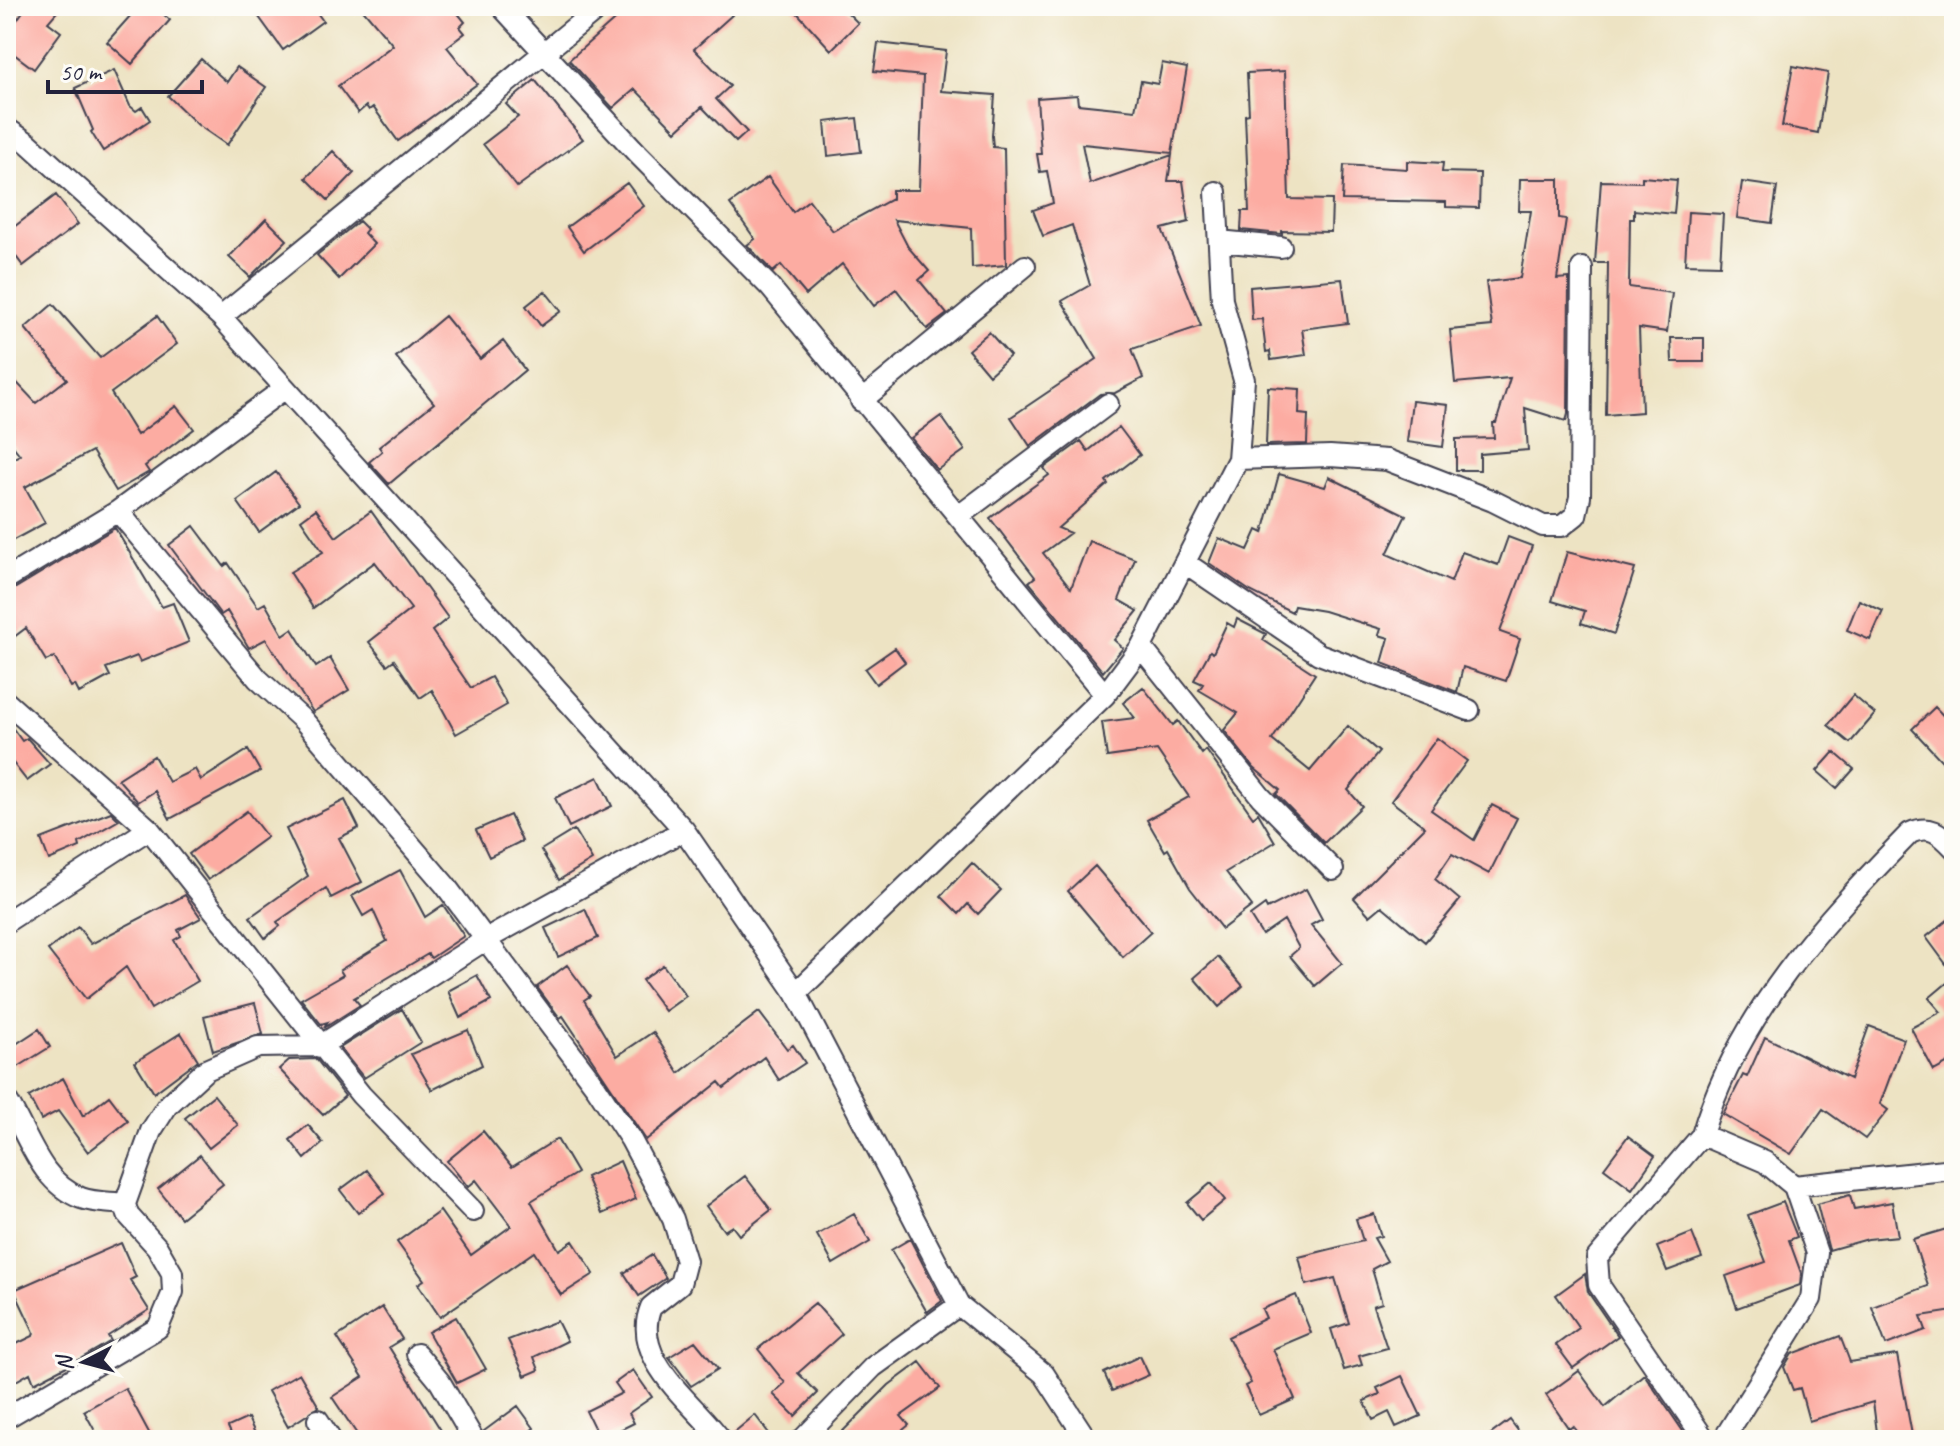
<svg xmlns="http://www.w3.org/2000/svg" width="1960" height="1446" font-family="Caveat,sans-serif">
<style>
.building{fill:#fcaca2}
.lines{fill:none;stroke-linecap:round;stroke-linejoin:round}
.minor-casing{stroke:#403f4f;stroke-width:24}
.minor{stroke:#fff;stroke-width:20}
</style>
<rect width="100%" height="100%" fill="#fdfcf7"/>
<filter id="ink" filterUnits="userSpaceOnUse"><feTurbulence type="fractalNoise" baseFrequency=".0125" numOctaves="2"/><feDisplacementMap in="SourceGraphic" scale="16" xChannelSelector="R" yChannelSelector="G"/><feConvolveMatrix kernelMatrix="1 2 1 2 8 2 1 2 1" color-interpolation-filters="sRGB"/></filter>
<filter id="wash" filterUnits="userSpaceOnUse"><feTurbulence type="fractalNoise" baseFrequency=".006" numOctaves="4" result="noise"/><feDisplacementMap in="SourceGraphic" scale="32" xChannelSelector="R" yChannelSelector="G"/><feGaussianBlur stdDeviation="1.8" result="paint"/><feColorMatrix in="noise" values="0 0 0 0 0 0 0 0 0 0 0 0 0 0 0 0 0 1.4 0 .05"/><feComposite in="paint" operator="in"/></filter>
<g filter="url(#wash)">
<rect width="100%" height="100%" fill="#ede3c3"/>
<g id="blocks">
<path class="building" d="M27,6H62L48,22L61,32L34,69L6,48V35Z
M139,6H154L170,20L132,64L107,42Z
M251,6H312L323,21L283,50Z
M360,6H452L465,22L460,27L465,33L447,47L477,84L398,141L373,107L369,110L366,106L358,113L338,86L393,45Z
M630,6H723L732,15L694,49L730,86L716,99L747,132L736,142L702,107L676,131L635,89L613,108L569,60Z
M791,6H841L858,23L831,50Z
M878,43L946,51L941,91L995,95L992,136L993,147L1004,148L1006,265L972,268L971,228L894,220L908,247L929,271L919,280L947,314L927,329L896,289L874,306L842,264L806,295L781,265L773,272L747,245L755,239L730,204L768,177L793,212L809,200L833,231L892,199V190H919L923,76L874,71Z
M201,59L227,82L237,67L266,87L227,145L198,125L168,96Z
M1162,63L1187,68L1172,153L1082,144L1090,184L1172,155L1168,181H1183L1189,222L1162,229L1201,326L1132,349L1143,378L1115,393L1100,394L1030,446L1011,417L1097,359L1062,301L1090,285L1072,225L1043,236L1033,210L1053,203L1047,171L1040,172L1037,154H1041L1037,98L1077,95L1078,104L1135,110L1141,81L1158,84Z
M1793,66L1828,73L1818,133L1782,126Z
M114,70L130,106L136,111L142,107L150,120L103,151L91,132L93,130L75,88Z
M1285,71L1289,199L1332,200L1331,232L1282,231V234L1241,230L1242,211H1249L1245,115L1249,114L1247,73Z
M535,80L583,139L517,187L483,144L518,117L506,104Z
M857,118L861,152L828,156L825,122Z
M333,151L354,173L328,200L306,178Z
M1407,161L1443,163L1442,172L1480,173L1479,208L1446,207V202L1342,200L1344,165L1407,169Z
M1642,177L1677,180L1674,214L1634,210V219H1630L1629,287L1672,293L1667,332L1639,328L1642,412L1606,415L1608,263H1595L1601,181L1642,182Z
M1520,179H1559V218L1566,219L1557,279L1569,278L1568,414L1566,421L1525,408L1528,450L1480,454V470H1456V439L1494,438L1493,423H1496L1510,378L1455,383L1450,330L1492,326L1486,282L1520,278L1531,211H1519Z
M1742,182L1777,187L1772,223L1737,218Z
M627,183L644,206L584,251L567,227Z
M56,195L78,224L23,266L6,243V233Z
M1688,212L1723,214L1720,265L1685,264Z
M266,219L287,240L250,277L229,257Z
M359,221L367,229L364,233L374,244L339,279L317,255Z
M1342,279L1348,323L1302,329L1306,355L1271,360L1270,351L1266,352L1262,319L1252,320L1250,287Z
M545,291L561,311L541,326L526,306Z
M53,304L100,358L157,316L177,344L111,393L137,435L176,406L194,429L145,466L149,472L116,491L92,451L25,487L45,523L6,544V462L20,455L6,437V371L36,403L67,379L25,328Z
M445,316L480,359L503,341L525,370L389,484L369,462L382,451L379,447L434,403L396,357Z
M989,332L1010,356L989,375L968,350Z
M1671,338H1704V362H1672Z
M1268,387L1300,389L1299,414L1308,415L1307,444L1266,445Z
M1412,401L1448,405L1443,447L1407,442Z
M941,416L965,450L937,470L911,438Z
M1119,427L1140,455L1106,481L1108,484L1058,528L1070,533L1043,553L1071,588L1089,541L1135,559L1119,600L1138,611L1114,640L1123,648L1103,672L1029,582L1035,577L990,518L1049,475L1044,468L1081,441L1088,451Z
M276,472L299,503L259,532L237,501Z
M1279,474L1325,487L1329,477L1406,515L1387,554L1451,582L1462,552L1498,565L1508,537L1532,546L1500,632L1520,639L1506,681L1463,667L1457,692L1382,663L1389,638L1379,635L1381,629L1324,611L1294,606L1292,612L1250,591L1209,563L1219,538L1248,550L1257,530L1263,533Z
M316,509L336,537L371,511L448,618L432,631L471,688L491,677L507,705L456,734L432,690L420,698L394,660L387,665L369,642L411,609L375,562L313,608L290,572L323,552L301,520Z
M194,526L224,566L228,563L258,607L265,603L283,635L292,629L316,667L330,658L349,690L313,712L266,639L249,648L227,611L221,615L169,545Z
M115,528L162,607L173,603L189,642L140,662L137,656L106,668L110,676L79,693L75,685L71,687L54,657L46,661L26,628L6,643V594Z
M1567,552L1635,569L1614,634L1581,623L1585,611L1552,601Z
M1859,600L1883,611L1870,640L1847,630Z
M1237,619L1266,634L1263,640L1315,674L1272,740L1310,771L1348,726L1379,752L1348,790L1362,806L1324,843L1276,794L1280,790L1254,768L1224,730L1238,713L1199,690L1203,684L1194,680L1210,651L1213,653L1227,623L1234,627Z
M895,648L905,662L876,684L865,669Z
M1143,687L1173,725L1178,721L1202,754L1206,750L1253,817L1258,813L1275,842L1226,872L1252,906L1222,929L1190,888L1168,849L1165,851L1147,820L1189,797L1157,750L1107,757L1102,722L1135,718L1123,703Z
M1853,695L1875,714L1850,743L1828,725Z
M1935,707L1954,727V774L1912,729Z
M6,719L22,741L27,738L50,764L27,781L6,754Z
M1437,738L1467,761L1431,810L1474,840L1492,805L1517,818L1489,874L1452,854L1435,879L1460,900L1425,942L1382,906L1370,916L1354,898L1425,827L1391,801Z
M248,750L260,771L170,819L155,791L138,802L118,779L154,756L169,782L195,769L201,780Z
M1834,752L1854,769L1837,788L1817,771Z
M598,777L612,806L569,827L555,798Z
M345,800L359,828L339,838L362,882L331,898L326,888L277,922L280,926L265,938L250,917L308,876L286,829Z
M247,811L267,837L208,880L189,854Z
M111,812L119,820L79,843L80,847L49,860L41,839Z
M510,815L522,841L489,857L476,830Z
M574,830L592,860L559,880L541,850Z
M972,863L1001,890L978,914L968,904L959,914L941,896Z
M1095,866L1151,932L1123,957L1068,891Z
M400,870L425,917L443,905L464,936L431,958L428,954L354,998L360,1005L324,1028L328,1022L321,1024L301,999L343,975L340,970L387,941L373,910L363,916L352,896Z
M1306,889L1322,919L1311,925L1342,963L1315,986L1290,956L1299,948L1284,920L1262,935L1250,916L1265,905L1267,909Z
M185,895L201,918L178,930L181,936L174,940L198,981L151,1009L126,967L86,999L48,950L78,927L91,944Z
M585,909L598,938L558,957L545,928Z
M1954,915V975L1926,937Z
M1218,957L1243,986L1219,1007L1194,978Z
M567,965L590,996L584,1000L617,1056L653,1032L679,1073L759,1012L787,1049L793,1045L805,1063L779,1080L764,1057L724,1088L719,1082L646,1140L563,1016L560,1018L537,987Z
M663,965L686,996L665,1011L642,980Z
M477,975L491,1001L460,1018L448,991Z
M1947,983L1954,991V1060L1934,1071L1911,1028L1941,1012L1929,998Z
M255,1003L263,1034L213,1051L204,1016Z
M402,1009L421,1042L364,1078L340,1048Z
M1869,1026L1904,1039L1880,1104L1888,1110L1865,1139L1823,1109L1791,1154L1723,1114L1743,1075L1747,1077L1765,1037L1850,1079Z
M39,1029L50,1047L18,1067L7,1050Z
M468,1030L482,1065L432,1090L411,1054Z
M181,1033L198,1060L154,1093L135,1062Z
M316,1059L345,1096L323,1115L279,1069L289,1060Z
M63,1078L83,1116L109,1096L128,1121L88,1152L58,1111L41,1120L29,1097Z
M214,1095L238,1125L209,1148L185,1118Z
M308,1125L323,1143L305,1159L290,1140Z
M483,1131L512,1167L557,1139L577,1173L531,1201L559,1250L573,1241L594,1274L561,1295L534,1252L440,1317L418,1284L424,1280L397,1242L440,1211L471,1255L511,1226L476,1180L468,1187L447,1161Z
M1628,1136L1655,1156L1632,1189L1604,1168Z
M200,1155L223,1184L181,1218L158,1189Z
M620,1161L636,1199L602,1214L586,1177Z
M367,1170L385,1193L358,1213L340,1190Z
M745,1176L771,1210L739,1235L732,1226L724,1231L706,1206Z
M1211,1183L1225,1200L1201,1220L1187,1203Z
M1850,1195L1854,1209L1892,1202L1898,1236L1868,1239L1829,1250L1817,1204Z
M1783,1202L1797,1237L1789,1240L1801,1273L1800,1285L1737,1308L1726,1276L1766,1262L1748,1215Z
M854,1214L870,1242L833,1264L817,1235Z
M1374,1214L1381,1236L1374,1238L1387,1261L1372,1269L1382,1303L1373,1306L1387,1348L1359,1356L1362,1365L1344,1370L1331,1329L1349,1323L1335,1278L1306,1285L1299,1257L1363,1241L1356,1219Z
M1950,1228L1954,1242V1311L1921,1316L1926,1330L1886,1345L1872,1307L1928,1286L1913,1239Z
M1692,1233L1702,1258L1667,1271L1657,1247Z
M910,1239L942,1301L927,1312L891,1250Z
M121,1243L136,1277L130,1280L149,1310L108,1336L111,1341L80,1359L34,1383L30,1373L14,1382L6,1366V1349L33,1336L34,1332L14,1290Z
M652,1255L666,1278L639,1296L624,1273Z
M1585,1274L1588,1292L1618,1336L1573,1368L1556,1345L1579,1328L1556,1295Z
M1296,1295L1311,1333L1273,1349L1295,1399L1259,1415L1245,1386L1251,1383L1228,1337L1266,1318L1262,1309Z
M815,1303L842,1334L798,1373L818,1393L795,1416L773,1394L785,1383L758,1349Z
M382,1307L402,1339L389,1347L447,1440H361L332,1397L363,1377L337,1337Z
M456,1317L486,1369L457,1383L428,1332Z
M557,1321L567,1341L534,1357L539,1370L525,1376L508,1340Z
M1840,1336L1850,1362L1897,1355L1913,1440H1878L1873,1402L1809,1421L1800,1388L1793,1390L1784,1367L1792,1354Z
M695,1341L718,1369L691,1386L669,1357Z
M1140,1356L1149,1375L1112,1391L1104,1373Z
M920,1362L940,1388L901,1416L909,1425L891,1440H834L889,1385Z
M633,1370L652,1397L629,1413L634,1423L600,1440L586,1411L622,1393L615,1383Z
M1579,1371L1605,1407L1644,1374L1689,1440H1584L1573,1426L1569,1429L1546,1395Z
M299,1373L319,1407L288,1427L268,1391Z
M1402,1376L1421,1416L1396,1427L1389,1412L1373,1420L1364,1401L1380,1394L1377,1388Z
M125,1388L153,1440H100L84,1411Z
M518,1406L534,1428L518,1440H487L484,1431Z
M755,1415L774,1440H734L732,1434Z
M248,1418L258,1440H234L228,1427Z
M1510,1420L1525,1440H1483Z"/>
</g>
</g>
<g filter="url(#ink)">
<use href="#blocks" fill-opacity="0" stroke="#403f4f" stroke-width="2"/>
<g class="lines">
<defs>
<path id="minor" d="M501,6L637,153L770,287L1105,695
M601,6L221,317L684,830L796,993L959,1305L1044,1374L1087,1440
M6,128L28,143L221,317
M1219,241L1281,247
M861,401L1025,266
M1238,459L1330,456L1387,460L1493,501L1543,526H1562L1576,515L1580,497L1582,268
M118,511L258,679L304,721L445,885L596,1087L631,1140L673,1219L686,1261L680,1284L651,1307C629,1360 696,1404 721,1440
M960,515L1108,404
M1187,564L1319,654L1469,710
M6,579L118,511L284,389
M1141,647L1261,797L1333,870
M6,702L149,829L361,1095L473,1211
M6,922L149,829
M796,993L1105,695L1141,647L1238,459L1244,380L1222,300L1216,192
M6,1099C28,1133 39,1182 81,1198C94,1203 111,1202 125,1204
M1702,1135C1737,1015 1825,920 1910,833C1930,824 1940,833 1954,848
M1794,1186L1954,1169
M417,1354L440,1382L474,1440
M6,1418L158,1328L173,1292L172,1273L157,1247L128,1215L125,1204L151,1131L167,1106L206,1070L258,1047L320,1046L485,940L684,830
M318,1420L331,1440
M802,1440L873,1367L959,1305
M1705,1440L1599,1285L1597,1258L1702,1135L1765,1162L1794,1186L1817,1253L1811,1299L1723,1440"/>
</defs>
<use href="#minor" class="minor-casing"/>
<use href="#minor" class="minor"/>
</g>
</g>
<rect width="1960" height="1446" fill="none" stroke="#fdfcf7" stroke-width="32"/>
<g transform="translate(84 1362) rotate(264)" stroke="#fdfcf7" stroke-width="6" paint-order="stroke">
<path d="M0-6L14 30L0 20L-14 30Z" fill="#22223b"/>
<text y="-12" font-size="22" font-weight="bold" text-anchor="middle" fill="#22223b">N</text>
</g>
<path d="M48 80v12h154v-12" fill="none" stroke="#22223b" stroke-width="4"/>
<text x="60" y="80" font-size="24" fill="#22223b" stroke="#fdfcf7" stroke-width="6" paint-order="stroke">50 m</text>
</svg>
